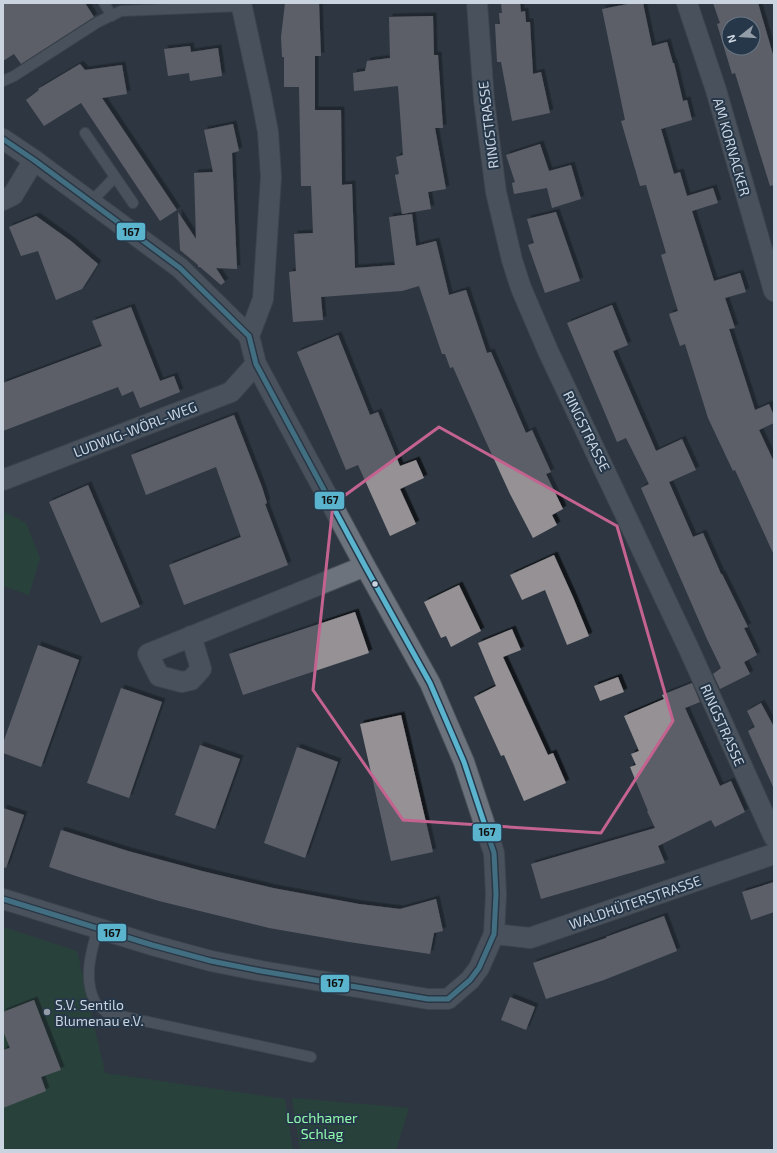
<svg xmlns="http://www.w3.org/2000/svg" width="777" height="1153" font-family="'Exo 2',sans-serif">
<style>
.green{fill:#224f32}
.building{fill:#959195;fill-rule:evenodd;filter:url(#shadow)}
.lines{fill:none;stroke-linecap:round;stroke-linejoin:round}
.service-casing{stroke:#4e555e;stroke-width:12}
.minor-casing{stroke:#4e555e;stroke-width:22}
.service{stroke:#6c737c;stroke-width:10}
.minor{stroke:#6c737c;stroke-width:20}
.bus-1-casing{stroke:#263749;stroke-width:8}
.bus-1{stroke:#5ab4ce;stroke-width:5}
.marked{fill:none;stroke:#c56390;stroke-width:3;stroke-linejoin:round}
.bus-dot{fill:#cad4e0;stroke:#263749;stroke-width:1.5}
.poi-dot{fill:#939da8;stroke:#263749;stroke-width:1.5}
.labels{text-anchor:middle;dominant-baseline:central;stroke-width:4;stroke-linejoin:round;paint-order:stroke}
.street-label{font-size:14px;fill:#cad4e0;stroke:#263749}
.poi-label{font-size:14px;fill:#cad4e0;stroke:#263749;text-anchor:start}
.park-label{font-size:14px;fill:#92fcae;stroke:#263749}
.line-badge{stroke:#263749;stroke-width:1.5}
.pale-badge-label{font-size:11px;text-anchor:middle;font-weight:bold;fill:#111}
</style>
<defs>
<filter id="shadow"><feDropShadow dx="3.5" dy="-3.5" stdDeviation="0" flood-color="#0009"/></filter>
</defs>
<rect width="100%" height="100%" fill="#2e3741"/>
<path class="green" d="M3,511L26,523L40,558L29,595L3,586Z
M3,927L77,951L105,1073L285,1099L293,1150H3Z
M292,1098L409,1108L396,1150H300Z"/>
<path class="building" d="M3,3H85L94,17L21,64L14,54L3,61Z
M285,3H319L321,56H315V110H341L342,185L352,184L355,268L395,265L389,217L412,214L416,246L436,241L449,295L466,290L487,353L491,352L526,433L532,430L551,472L546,474L563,509L552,515L557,525L533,538L510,494L482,433L453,367L450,368L445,354H442L419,286L402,291L321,297L323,320L293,322L289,272L296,271L294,234L313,233L311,186H301L299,87H284V57H282L281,37Z
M501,3H520L521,12L525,11L526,22H530L533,74L541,72L550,113L512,121L501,62H497L495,24H500L499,13H502Z
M633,3H643L652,46L667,42L673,63H674L683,101L687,100L692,120L661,129L674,174L680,172L687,196L713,188L718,203L692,211L714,281L740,273L746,292L725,298L735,328L729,329L755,410L769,404L774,416V423L759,430L774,462V555L735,470L733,471L708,418L685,344L680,346L669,314L678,311L661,255L666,253L646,185L640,186L621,121L625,120L602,9Z
M713,3H758L774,58V185L770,186L735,73L732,74L717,24L720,23ZM729,24H753V48H729Z
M433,16L434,55H438L443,128H435L446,189L428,192L431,209L402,214L395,175L399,174L396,157L403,155L398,86L354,91L353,73L365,71L367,61L390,58L389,17Z
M190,46L191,52L218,48L222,76L190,81L189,73L168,76L164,49Z
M80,64L85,70L122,65L127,94L102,98L177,210L160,221L81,103L44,126L26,100L39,90L38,89Z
M233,124L239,151L232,153L237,269L216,268L225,282L221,285L200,267H198V265L180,250L178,212L196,239L194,173L213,172L204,130Z
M540,144L549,171L571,165L581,199L552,208L547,188L514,194L512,183L515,182L506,155Z
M556,212L580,281L545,293L528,245L534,243L527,219Z
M36,216L71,241L98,264L82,289L56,300L38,251L21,256L9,227Z
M612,305L628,345L613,351L615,356L656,451L682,439L696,470L669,482L693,537L703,533L721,574H722L748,627L744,628L757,655L744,662L750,674L720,689L713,674L721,668L707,639L641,488L649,484L626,438L617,442L567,323Z
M131,307L160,381L174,376L180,392L140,408L133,391L122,396L118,387L3,431V383L102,346L92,321Z
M338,335L370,415L378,412L400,466L416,460L424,478L400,489L416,524L390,536L358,465L346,470L297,352Z
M234,415L262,487L267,503L265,504L288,565L184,605L169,565L241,537L216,467L146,495L131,455Z
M88,485L140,607L101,623L49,502Z
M554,555L573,597L589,636L567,645L545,590L522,600L510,575Z
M459,585L481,631L451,647L446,636L441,638L424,602Z
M355,612L369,653L243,695L229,654Z
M512,629L521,650L503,657L548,755L553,753L566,783L524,801L504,755L501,756L474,697L496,686L478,643Z
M38,645L79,660L41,767L3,753V743Z
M618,677L624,692L600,701L594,686Z
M692,683L700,702L685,708L720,786L731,781L745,812L715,827L711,820L658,846L665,863L541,899L531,864L655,828L647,811H648L630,767L636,765L631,754L639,751L624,716L664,699L662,695Z
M121,688L162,702L129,798L87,783Z
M761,703L774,727V789L748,731L755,727L747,711Z
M401,715L433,852L391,861L360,724Z
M200,745L240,759L215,829L175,815Z
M297,747L338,762L305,858L264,843Z
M3,808L24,815L6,868L3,867Z
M61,830L128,851L202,871L273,888L359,904L400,909L436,899L443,931L434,933L430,954L349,942L269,928L159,901L82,878L49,867Z
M774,882V912L751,920L742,892Z
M664,916L677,951L604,980L546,999L533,963L606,938V937Z
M510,997L535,1007L526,1030L501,1020Z
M34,1000L61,1070L41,1077L46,1091L3,1108V1050L10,1048L3,1031V1012Z"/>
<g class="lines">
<defs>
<path id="service" d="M104,3L112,16
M3,81L14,76L98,22L121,11L241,6
M85,133L133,203
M91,202L115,177
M98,928C91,952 83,978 95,1002C98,1006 103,1009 107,1013L311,1057"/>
<path id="minor" d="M477,3L484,100L496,192L512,260L521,288L548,351L688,647L774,837
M687,3L716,90L774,291
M3,139L34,160L180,268L249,336
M3,200L13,195L34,160
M3,480L231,392L256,364
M191,636L201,669L191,680L182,682L159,676L148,654L365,566
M3,899L152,945L211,961L261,971L428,999H448L470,980L479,968L494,934L496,894L494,853L464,762L430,683L365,566L256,364L249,336L263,299L271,177L268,132L261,95L241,3
M494,934L530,938L774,854"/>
</defs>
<use href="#service" class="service-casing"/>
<use href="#minor" class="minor-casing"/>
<use href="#service" class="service"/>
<use href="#minor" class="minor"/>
<defs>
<path id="bus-1" d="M3,139L34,160L180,268L249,336
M249,336L256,364L365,566L430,683L464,762L494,853L496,894L494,934L479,968L470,980L448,999
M3,899L152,945L211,961L261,971L428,999H448"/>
</defs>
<use href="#bus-1" class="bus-1-casing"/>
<use href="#bus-1" class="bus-1"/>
</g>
<path d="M0 0H777V1153H0ZM439,427L617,526L673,721L601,833L403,820L313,690L333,504Z" fill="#2e3741" fill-opacity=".55" fill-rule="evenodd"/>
<path class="marked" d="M439,427L617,526L673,721L601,833L403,820L313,690L333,504Z"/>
<circle class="bus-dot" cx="375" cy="584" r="3.5"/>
<circle class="poi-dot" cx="47" cy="1012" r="4"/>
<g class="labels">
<g class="street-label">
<text transform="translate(488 125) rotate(-97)">RINGSTRASSE</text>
<text transform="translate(732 147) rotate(74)">AM KORNACKER</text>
<text transform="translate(135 429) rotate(-21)">LUDWIG-WÖRL-WEG</text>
<text transform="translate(587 431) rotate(64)">RINGSTRASSE</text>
<text transform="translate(723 725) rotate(66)">RINGSTRASSE</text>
<text transform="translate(635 902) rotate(-19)">WALDHÜTERSTRASSE</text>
</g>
<g class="poi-label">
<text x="55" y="1004">S.V. Sentilo<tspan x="55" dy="16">Blumenau e.V.</tspan></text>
</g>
<g class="park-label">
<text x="322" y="1117">Lochhamer<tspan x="322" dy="16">Schlag</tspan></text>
</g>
</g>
<g class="line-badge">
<rect x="116" y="222" width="30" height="19" rx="4" fill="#5ab4ce"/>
<rect x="314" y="491" width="31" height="19" rx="4" fill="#5ab4ce"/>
<rect x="472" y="823" width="30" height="19" rx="4" fill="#5ab4ce"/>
<rect x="97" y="923" width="30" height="19" rx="4" fill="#5ab4ce"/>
<rect x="320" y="974" width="30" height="19" rx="4" fill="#5ab4ce"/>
</g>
<g class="pale-badge-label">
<text x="131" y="236">167</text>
<text x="330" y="504">167</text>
<text x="487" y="836">167</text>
<text x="112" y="937">167</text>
<text x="335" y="987">167</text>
</g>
<rect width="777" height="1153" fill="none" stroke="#cad4e0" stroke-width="8"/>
<g transform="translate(741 36) rotate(253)"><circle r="19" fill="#263749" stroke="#687685"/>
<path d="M0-3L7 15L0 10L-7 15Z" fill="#939da8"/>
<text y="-6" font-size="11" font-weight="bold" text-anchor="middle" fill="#cad4e0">N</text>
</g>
</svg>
